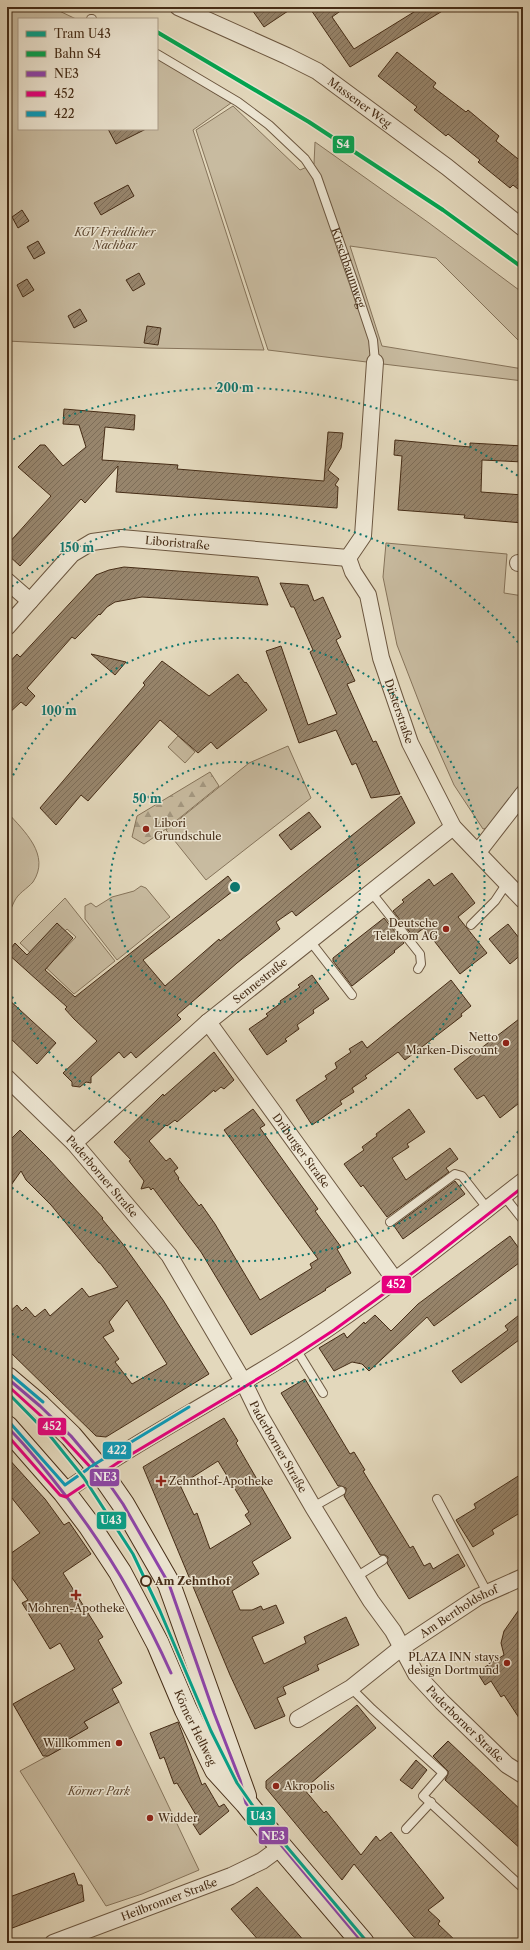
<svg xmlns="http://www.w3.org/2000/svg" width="530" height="1950" font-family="'Libre Caslon Text',serif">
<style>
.green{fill:#c8bba0;stroke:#86745b;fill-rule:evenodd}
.forest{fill:url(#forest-firs);stroke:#86745b}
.building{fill:url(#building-hatch);stroke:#452c16;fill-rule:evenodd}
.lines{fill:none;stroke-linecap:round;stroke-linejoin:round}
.lane-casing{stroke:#6c5740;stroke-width:10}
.street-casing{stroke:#6c5740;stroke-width:18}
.secondary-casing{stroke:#452c16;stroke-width:24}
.lane{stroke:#ede6d3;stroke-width:8}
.street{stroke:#ede6d3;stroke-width:16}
.secondary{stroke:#ede6d3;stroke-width:22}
.bus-1-casing{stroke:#ede6d3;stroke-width:6}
.bus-2-casing{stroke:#ede6d3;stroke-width:6}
.bus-3-casing{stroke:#ede6d3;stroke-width:6}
.bus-1{stroke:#8e44ad;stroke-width:3}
.bus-2{stroke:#e5007d;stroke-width:3}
.bus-3{stroke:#079cbc;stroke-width:3}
.rail-1-casing{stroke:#ede6d3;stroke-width:7}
.rail-1{stroke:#00a651;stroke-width:4}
.tram-1-casing{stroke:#ede6d3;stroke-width:6}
.tram-1{stroke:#03a38b;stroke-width:3}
.ring{fill:none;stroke:#0f766e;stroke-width:2;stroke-dasharray:2 4}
.poi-dot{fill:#8f2418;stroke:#ede6d3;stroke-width:1.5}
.stop-dot{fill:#ede6d3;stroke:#452c16;stroke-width:2}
.labels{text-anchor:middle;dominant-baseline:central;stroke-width:3;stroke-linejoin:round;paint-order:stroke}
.street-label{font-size:11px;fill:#452c16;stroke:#ede6d3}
.park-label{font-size:11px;font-style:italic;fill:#5f4932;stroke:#ede6d3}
.poi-label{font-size:11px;fill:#452c16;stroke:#ede6d3;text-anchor:start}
.stop-label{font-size:11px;font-weight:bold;fill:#452c16;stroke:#ede6d3;text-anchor:start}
.centre{fill:#0f766e;stroke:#ede6d3;stroke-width:2}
.ring-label{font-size:12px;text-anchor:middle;font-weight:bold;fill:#0f766e;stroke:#ede6d3;stroke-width:3;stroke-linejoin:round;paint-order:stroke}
.line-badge{stroke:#ede6d3;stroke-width:1.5}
.badge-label{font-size:11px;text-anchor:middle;font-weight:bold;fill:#fff}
</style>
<defs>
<pattern id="forest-firs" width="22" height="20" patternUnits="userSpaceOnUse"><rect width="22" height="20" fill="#c8bba0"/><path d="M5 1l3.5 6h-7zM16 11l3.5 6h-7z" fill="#a49881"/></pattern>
<pattern id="building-hatch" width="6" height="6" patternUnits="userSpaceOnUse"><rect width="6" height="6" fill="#97856c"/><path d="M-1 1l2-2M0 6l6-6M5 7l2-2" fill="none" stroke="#7d6d58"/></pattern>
</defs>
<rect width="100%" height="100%" fill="#e3d8bc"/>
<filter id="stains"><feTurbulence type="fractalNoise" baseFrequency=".005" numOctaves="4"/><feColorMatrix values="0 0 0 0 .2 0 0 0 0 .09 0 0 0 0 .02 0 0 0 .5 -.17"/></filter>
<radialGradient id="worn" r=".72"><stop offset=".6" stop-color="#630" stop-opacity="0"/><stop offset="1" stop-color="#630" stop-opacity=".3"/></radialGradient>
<path class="green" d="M7,7H51L76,19H19V129H157V58L231,103L193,130L264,350L149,348L7,341Z
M233,106L300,170L314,164L315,142L429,223L523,293V345L436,258L350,246L382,346L523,369V381L268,350L196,130Z
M386,543L507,554L504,593L523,596V780L487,828L483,829L454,785L431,733L397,645L383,577Z
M178,736L195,752L185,763L168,747Z
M288,746L311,798L206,880L166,830L249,763Z
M7,812C24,831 51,855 33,882C27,889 18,893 14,902C10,909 9,918 7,926Z
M141,886L146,888L170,917L117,960L85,919V906L91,903L96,907L112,897L134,891Z
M65,898L115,961L74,994L20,943ZM67,929L76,937L55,959L65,931Z
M119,1702L199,1870L142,1894L106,1906L20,1771L64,1747L62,1743L88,1728L84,1722Z"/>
<path class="forest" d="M210,772L219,786L166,829L144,844L132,837L137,816Z"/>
<path class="building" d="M250,7H294L264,27Z
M309,7H346L332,17L354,49L422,7H449L350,67Z
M397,52L436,83L433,87L466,112L468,110L499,136L496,141L523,163V193L513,185L510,188L478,162L480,160L448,134L446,136L414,110L417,107L378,76Z
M108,129H146L116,144Z
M128,185L134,196L101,215L94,203Z
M22,210L29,221L18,228L12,217Z
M38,241L45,253L34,259L27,247Z
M139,273L145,284L133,291L126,280Z
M27,279L34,290L23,297L17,285Z
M80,309L87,321L74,328L68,316Z
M147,326L161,328L158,345L144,343Z
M64,409L135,415L134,430L105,427L102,460L178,465L177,469L324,481L328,432L343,433L341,448L328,470L339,479L335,485L338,487L337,508L116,492L118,466L85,503L81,499L20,566L7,554V545L51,496L18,467L40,445H45L63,466L86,447L79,425L63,424Z
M395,440L470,447V443L523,446V462L482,460L481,492L523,495V523L464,518L465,515L398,510L402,456L394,455Z
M124,567L258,577L268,605L142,597L115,602L107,607L100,615L99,614L77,637L75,639L72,637L27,688L35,696L26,706L21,702L7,715V665L17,654L20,657L96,575L109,570Z
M280,583L308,585L314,601L323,597L341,637L336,640L355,681L347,684L373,742L376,741L400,794L371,798L356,763L352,765L336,730L299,743L266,651L281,646L308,725L337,714L310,652L313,650L294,607H291Z
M91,654L126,662L115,675Z
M162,661L209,696L238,674L245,683L246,682L267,710L217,749L211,742L198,753L160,720L88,801L81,795L56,825L40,808L145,685L143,683Z
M401,796L415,823L296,916L292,911L276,922L280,929L237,963L177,1015L181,1019L136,1058L131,1052L124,1058L119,1052L91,1077V1083L86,1082L80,1087L72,1086V1082L63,1073L97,1041L74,1019L65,1009L67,1007L7,953L15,943L27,955L57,923L73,938L45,970L75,997L228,876L237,888L143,960L165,986L219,939L220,941Z
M309,812L321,827L291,850L279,835Z
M452,873L475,903L458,917L487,953L460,974L424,928L413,936L393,911L404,902L402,900L429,879L434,886Z
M384,918L404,943L394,951L395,952L352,986L333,961V958Z
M508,924L523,943V953L510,964L489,939Z
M312,975L329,999L313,1010L314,1013L297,1025L299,1029L285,1039L287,1041L267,1055L249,1029L268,1016L266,1014L281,1003L280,1001L300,987L298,985Z
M451,980L471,1006L461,1014L462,1016L405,1060L398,1052L365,1076L367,1078L352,1088L354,1092L340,1101L342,1104L312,1125L296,1100L327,1079L325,1076L337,1068L335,1063L351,1052L349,1049L362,1041L367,1048Z
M7,998L56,1043L37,1064L7,1035Z
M523,1016V1100L500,1118L484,1095L477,1099L454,1069Z
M214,1052L234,1080L224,1089L221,1087L215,1092L214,1090L177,1122L175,1120L167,1126L166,1125L149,1141L166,1161L170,1158L178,1168L174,1171L179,1178L178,1179L199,1206L201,1204L215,1224L260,1300L312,1268L310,1264L318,1259L224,1130L253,1109L265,1125L260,1128L318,1209L315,1211L341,1247L337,1249L351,1273L325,1289L326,1290L251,1335L201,1252L153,1188L151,1190L149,1187L141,1189L144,1181L129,1161L131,1160L114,1142L158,1099L163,1094L164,1096Z
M409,1109L425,1132L407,1144L409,1147L392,1158L406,1180L450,1148L458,1159L446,1168L449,1172L387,1217L363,1185L361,1187L344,1164L364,1150L362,1147L377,1136L376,1134Z
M20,1130L48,1158L103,1218L102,1219L122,1243L163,1300L209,1374L106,1437L96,1436L7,1349V1314L17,1305L22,1311L26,1307L35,1317L45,1309L50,1316L82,1288L89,1297L118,1287L100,1263H99L51,1205L26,1180L21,1171L7,1191V1143ZM127,1300L167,1364L132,1384L115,1362L119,1359L103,1337L114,1331L109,1322Z
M455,1181L465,1194L403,1239L394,1226Z
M510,1236L523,1254V1260L434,1326L427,1317L369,1371L362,1364L352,1362L334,1371L319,1348L344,1333L347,1338L364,1322L365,1324L375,1315L391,1331L418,1304Z
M523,1312V1337L461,1383L452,1371L508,1330L505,1326Z
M305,1379L350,1454L354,1452L365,1470L363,1471L410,1548L413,1546L424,1566L430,1563L433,1569L458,1554L465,1566L409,1599L387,1563L388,1557L385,1555H380L344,1496L346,1491V1488L341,1486H338L281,1393Z
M224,1418L238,1441L236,1443L291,1538L252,1562L259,1574L232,1591L240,1610H252L261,1606L263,1610L276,1605L284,1623L252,1637L264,1664L306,1643L304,1637L346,1617L359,1645L317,1665L319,1670L283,1687L286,1694L277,1698L285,1716L255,1729L230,1675L143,1467ZM218,1461L249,1512L245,1515L251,1524L210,1549L197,1513L194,1515L180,1485Z
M7,1457L45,1499L64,1525L69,1522L91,1554L63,1573L103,1637L98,1640L122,1683L112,1689L119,1702L84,1722L88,1728L62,1743L64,1747L48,1756H43L13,1704L75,1669L60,1643L50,1649L22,1603L28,1600L7,1571V1556L40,1533L7,1492Z
M523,1473V1511L492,1530L494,1534L473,1547L456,1520L476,1508L474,1504Z
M523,1604V1724L504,1695L501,1697L491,1681L485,1685L477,1672L504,1655L501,1643L504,1631Z
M357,1705L376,1728L304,1789L324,1813L326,1811L361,1855L376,1836L380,1841L391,1832L444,1898L428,1910L440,1921L438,1924L458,1943H421L412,1935L354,1864L342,1880L266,1788V1781Z
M178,1722L202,1785L205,1783L219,1807L224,1804L229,1811L200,1835L193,1824L199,1820L177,1783L174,1784L164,1757L160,1759L150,1733Z
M448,1741L523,1812V1851L445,1780L448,1774V1771L433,1756Z
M416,1760L427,1770L412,1789L400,1780Z
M74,1873L78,1885H82L84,1901L7,1930V1898Z
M257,1887L306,1943H261L231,1909Z"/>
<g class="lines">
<defs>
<g id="lane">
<path d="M91,19H92"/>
<path id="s1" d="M157,54L238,102L269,125L305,159L317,177L354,283L373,340L375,362"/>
<path d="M371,892L420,954L421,964L418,969"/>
<path d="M471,925L495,901L507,883"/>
<path d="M310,941L352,995"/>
<path d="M504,1196L523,1220"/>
<path d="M390,1222L455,1174L462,1176L487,1208"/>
<path d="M296,1349L323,1393"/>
<path d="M437,1499L487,1592"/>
<path d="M313,1507L341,1491"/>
<path d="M356,1577L383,1560"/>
<path d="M351,1688L372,1709L443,1773L423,1796L523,1888"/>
<path d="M406,1829L431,1802"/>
</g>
<g id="street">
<path id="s2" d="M178,7L287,56L317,71L447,167L523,228"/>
<path id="s3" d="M348,558L353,572L368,595L381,658L410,743L453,827L523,900"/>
<path d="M348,558L363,536L375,362"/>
<path d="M518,563H523"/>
<path d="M7,581L30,601"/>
<path id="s4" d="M7,627L72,554L92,542L121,538L348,558"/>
<path d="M478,852L523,794"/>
<path id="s5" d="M208,1022L395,1280"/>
<path id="s6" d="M7,1078L74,1143L169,1255L243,1381L259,1414L313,1507L371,1601L393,1631L416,1674L442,1702L507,1765L523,1775"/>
<path id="s7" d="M74,1143L208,1022L453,827"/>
<path d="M64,1492C141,1438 224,1396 303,1345C380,1295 451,1237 523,1181"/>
<path id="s8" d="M298,1719L351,1688L401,1648L478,1597L523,1577"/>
<path id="s9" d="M53,1943L231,1876L262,1861L281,1847"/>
</g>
<g id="secondary">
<path d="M7,1378L40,1406L71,1436L98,1468L123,1504L169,1584L245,1796"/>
<path id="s10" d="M7,1427L64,1492L89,1525L120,1572L158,1644L186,1710L216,1770L246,1803L281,1847L363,1943"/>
</g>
</defs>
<use href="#lane" class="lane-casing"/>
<use href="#street" class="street-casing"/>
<use href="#secondary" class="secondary-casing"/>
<use href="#lane" class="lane"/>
<use href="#street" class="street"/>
<use href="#secondary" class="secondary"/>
<defs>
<path id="bus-1" d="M7,1378L40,1406L71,1436L98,1468L123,1504L169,1584L214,1713L240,1780L246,1803L363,1943
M7,1427C23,1442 37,1460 51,1477C100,1537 139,1602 171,1673"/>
<path id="bus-2" d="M7,1385L51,1425L94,1471
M7,1435L60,1495L66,1497L125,1458L276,1368L334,1330L418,1269L523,1187"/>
<path id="bus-3" d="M10,1374L43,1402
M11,1424L65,1485L95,1464L189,1407"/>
</defs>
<use href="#bus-1" class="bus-1-casing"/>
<use href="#bus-2" class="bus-2-casing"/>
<use href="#bus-3" class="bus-3-casing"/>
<use href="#bus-1" class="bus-1"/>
<use href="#bus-2" class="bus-2"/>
<use href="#bus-3" class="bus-3"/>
<defs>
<path id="rail-1" d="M157,32L309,122L443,210L523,268"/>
</defs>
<use href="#rail-1" class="rail-1-casing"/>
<use href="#rail-1" class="rail-1"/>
<defs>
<path id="tram-1" d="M7,1392L51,1437L84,1478L133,1554L160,1611L211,1731L237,1783L255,1809L368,1943"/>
</defs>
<use href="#tram-1" class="tram-1-casing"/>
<use href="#tram-1" class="tram-1"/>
</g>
<g class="ring">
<circle cx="235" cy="887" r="125"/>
<path d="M8 786A249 249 0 1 1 8 988"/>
<path d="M522 1127A374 374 0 0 1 7 1184M7 590A374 374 0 0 1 522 647"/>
<path d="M521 1296A499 499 0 0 1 8 1332M8 442A499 499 0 0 1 521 478"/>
</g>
<g class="poi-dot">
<circle cx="146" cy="829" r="4"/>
<circle cx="446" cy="929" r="4"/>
<circle cx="506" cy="1043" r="4"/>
<path d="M159 1475h4v4h4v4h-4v4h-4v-4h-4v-4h4z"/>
<path d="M74 1589h4v4h4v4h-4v4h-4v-4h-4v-4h4z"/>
<circle cx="507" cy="1663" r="4"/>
<circle cx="119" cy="1743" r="4"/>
<circle cx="276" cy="1786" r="4"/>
<circle cx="150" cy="1818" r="4"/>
</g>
<circle class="stop-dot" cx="146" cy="1581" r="5"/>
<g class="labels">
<g class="street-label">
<text stroke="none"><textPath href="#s2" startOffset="206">Massener Weg</textPath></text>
<text stroke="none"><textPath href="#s1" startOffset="300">Kirschbaumweg</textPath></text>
<text stroke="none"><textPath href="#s4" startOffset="207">Liboristraße</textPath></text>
<text stroke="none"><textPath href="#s3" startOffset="163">Düsterstraße</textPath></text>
<text stroke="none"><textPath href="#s7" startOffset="247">Sennestraße</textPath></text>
<text stroke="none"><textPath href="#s5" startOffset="159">Driburger Straße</textPath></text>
<text stroke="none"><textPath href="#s6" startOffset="137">Paderborner Straße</textPath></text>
<text stroke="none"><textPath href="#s6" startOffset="461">Paderborner Straße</textPath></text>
<text stroke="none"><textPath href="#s8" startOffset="194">Am Bertholdshof</textPath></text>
<text stroke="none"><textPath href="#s6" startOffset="797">Paderborner Straße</textPath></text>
<text stroke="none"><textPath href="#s10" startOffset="357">Körner Hellweg</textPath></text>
<text stroke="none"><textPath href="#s9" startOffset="124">Heilbronner Straße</textPath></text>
</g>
<g class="park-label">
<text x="115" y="232">KGV Friedlicher<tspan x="115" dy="13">Nachbar</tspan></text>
<text x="99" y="1791">Körner Park</text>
</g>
<g class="poi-label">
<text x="154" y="823">Libori<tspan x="154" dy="13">Grundschule</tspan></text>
<text x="438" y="923" text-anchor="end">Deutsche<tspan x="438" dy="13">Telekom AG</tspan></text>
<text x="498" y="1037" text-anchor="end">Netto<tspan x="498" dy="13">Marken-Discount</tspan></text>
<text x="169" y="1481">Zehnthof-Apotheke</text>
<text x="76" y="1608" text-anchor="middle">Mohren-Apotheke</text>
<text x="499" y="1657" text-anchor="end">PLAZA INN stays<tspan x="499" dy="13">design Dortmund</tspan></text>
<text x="111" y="1743" text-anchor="end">Willkommen</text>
<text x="284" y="1786">Akropolis</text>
<text x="158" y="1818">Widder</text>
</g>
<g class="stop-label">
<text x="155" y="1581">Am Zehnthof</text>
</g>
</g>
<circle cx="235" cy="887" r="6" class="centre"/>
<g class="ring-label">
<text x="235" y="392">200 m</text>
<text x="77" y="552">150 m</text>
<text x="59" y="715">100 m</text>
<text x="147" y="803">50 m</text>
</g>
<g class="line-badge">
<rect x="332" y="135" width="23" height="19" rx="4" fill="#00a651"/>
<rect x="381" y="1275" width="31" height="19" rx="4" fill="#e5007d"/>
<rect x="37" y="1417" width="30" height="19" rx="4" fill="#e5007d"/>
<rect x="102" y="1441" width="30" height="19" rx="4" fill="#079cbc"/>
<rect x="89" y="1468" width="31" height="19" rx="4" fill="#8e44ad"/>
<rect x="96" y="1511" width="31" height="19" rx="4" fill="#03a38b"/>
<rect x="246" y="1806" width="30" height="20" rx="4" fill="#03a38b"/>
<rect x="258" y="1826" width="31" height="19" rx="4" fill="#8e44ad"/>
</g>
<g class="badge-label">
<text x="343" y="148">S4</text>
<text x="396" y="1288">452</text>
<text x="52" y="1430">452</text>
<text x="117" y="1454">422</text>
<text x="105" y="1481">NE3</text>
<text x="111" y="1524">U43</text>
<text x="261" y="1820">U43</text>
<text x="273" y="1840">NE3</text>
</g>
<rect width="530" height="1950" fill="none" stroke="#e3d8bc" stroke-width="24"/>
<rect x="8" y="8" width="514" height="1934" fill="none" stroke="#452c16" stroke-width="2"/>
<rect x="12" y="12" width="506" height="1926" fill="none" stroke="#452c16"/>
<rect x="18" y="18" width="140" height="112" fill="#ede6d3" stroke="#aa9c87"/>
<rect x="26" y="31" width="20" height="6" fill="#03a38b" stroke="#aa9c87"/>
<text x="54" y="38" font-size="12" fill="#452c16">Tram U43</text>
<rect x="26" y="51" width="20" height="6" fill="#00a651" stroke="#aa9c87"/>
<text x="54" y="58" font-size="12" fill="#452c16">Bahn S4</text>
<rect x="26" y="71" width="20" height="6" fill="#8e44ad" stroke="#aa9c87"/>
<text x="54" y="78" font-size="12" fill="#452c16">NE3</text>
<rect x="26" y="91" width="20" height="6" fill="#e5007d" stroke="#aa9c87"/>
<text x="54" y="98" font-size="12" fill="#452c16">452</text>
<rect x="26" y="111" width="20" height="6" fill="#079cbc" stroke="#aa9c87"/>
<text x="54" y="118" font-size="12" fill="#452c16">422</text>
<rect width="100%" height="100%" filter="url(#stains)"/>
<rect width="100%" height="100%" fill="url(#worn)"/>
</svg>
